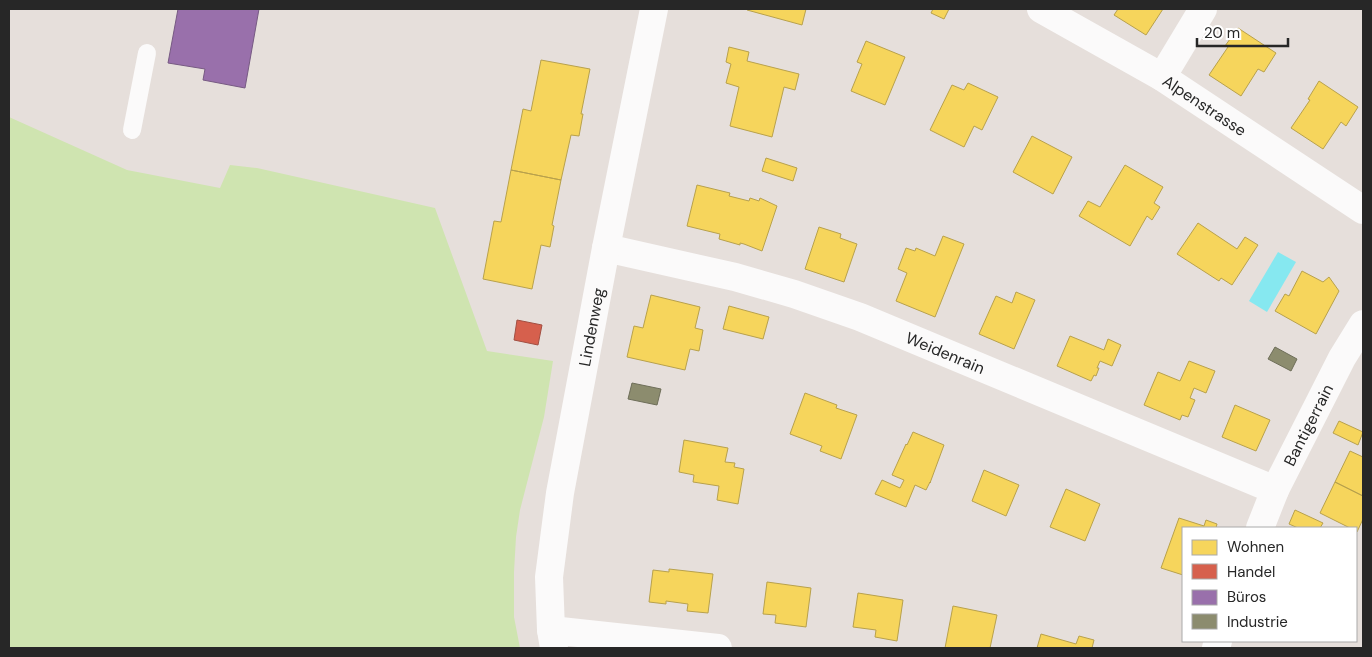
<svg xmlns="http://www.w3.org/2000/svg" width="1372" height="657" font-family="'DM Sans',sans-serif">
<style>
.green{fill:#cfe4b0}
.water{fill:#86e8f0}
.homes{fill:#f6d55c;stroke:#b8a14c}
.shops{fill:#d6604d;stroke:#a24f42}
.offices{fill:#9970ab;stroke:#775a83}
.industry{fill:#8c8c6e;stroke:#6e6e59}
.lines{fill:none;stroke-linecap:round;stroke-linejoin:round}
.service{stroke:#fbfafa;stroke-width:18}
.minor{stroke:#fbfafa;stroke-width:28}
.labels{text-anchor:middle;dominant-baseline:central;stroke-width:5;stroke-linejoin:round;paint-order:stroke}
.street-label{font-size:16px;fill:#272727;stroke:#fff}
</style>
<rect width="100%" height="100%" fill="#e6dfdb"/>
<path class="green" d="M9,117L127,170L220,188L230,165L257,168L435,208L487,351L553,361L544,417L520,510L516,537L514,572V617L520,648H9Z"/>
<path class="water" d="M1278,252L1296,262L1267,312L1249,301Z"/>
<path class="homes" d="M747,9H806L802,25L747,10Z
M933,9H949L944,19L931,13Z
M1118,9H1163L1146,35L1114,15Z
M1238,28L1276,53L1264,72L1258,69L1241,96L1209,75L1228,47L1225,46Z
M866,41L905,57L885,105L851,91L862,64L857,62Z
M729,47L749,52L747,61L799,74L795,90L784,87L772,137L730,126L739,87L726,83L731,64L726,62Z
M541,60L590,69L581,114H583L579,136L571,135L561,180L511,170L523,109L531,111Z
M1319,81L1358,107L1346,126L1341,122L1323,149L1291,128L1310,100L1308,99Z
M968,83L998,97L982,130L974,126L964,147L930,130L952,85L964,90Z
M1032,136L1072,157L1053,194L1013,172Z
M766,158L797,168L793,181L762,171Z
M1125,165L1163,187L1154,203L1160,207L1152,220L1147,216L1130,246L1079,216L1088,201L1100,207Z
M511,170L561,180L552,225L554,226L550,247L541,245L532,289L483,279L494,221L501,222Z
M697,185L730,193L729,196L749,201L750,198L759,201L760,198L777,206L762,251L744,244L740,243V245L719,239L720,234L687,226Z
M1198,223L1237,249L1245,237L1258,245L1232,285L1221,278L1219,281L1177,254Z
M819,227L841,234L840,238L857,244L844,282L805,269Z
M943,236L964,244L935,317L896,301L907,273L898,269L906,248L915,251L916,248L935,256Z
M1302,271L1323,282L1329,277L1339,291L1316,334L1275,311L1285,294L1289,296Z
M1016,292L1035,300L1014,349L979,334L996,296L1012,303Z
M651,295L700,307L695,328L703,330L699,351L690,349L685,370L627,357L634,326L643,328Z
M729,306L769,317L763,339L723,329Z
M1070,336L1104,350L1108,339L1121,345L1112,366L1100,361L1097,368H1099L1096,376L1094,375L1091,381L1057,366Z
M1189,361L1215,371L1206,393L1194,388L1190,398L1195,400L1188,417L1182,415L1180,420L1144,405L1158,372L1180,381Z
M805,393L837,405L836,408L857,415L841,459L820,451L822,446L790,434Z
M1235,405L1270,420L1256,451L1222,437Z
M1339,421L1363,432L1358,445L1333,433Z
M913,432L944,445L930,483V482L926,490L915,485L906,507L875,494L882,480L900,488L904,480L892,475L906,444L907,445Z
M684,440L728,448L725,462L735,463L734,467L744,469L738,504L717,500L719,486L693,482L694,475L679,472Z
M1350,451L1363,457V496L1335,482Z
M984,470L1019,485L1006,516L972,501Z
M1335,482L1363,496V519L1357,532L1356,531V528H1350L1320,513Z
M1066,489L1100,504L1085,541L1050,527Z
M1295,510L1323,523L1320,528H1298L1289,524Z
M1179,518L1204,526L1206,520L1217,524L1216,528H1183V575L1161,568Z
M669,569L713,574L708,613L687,611L688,604L666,601V604L649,602L653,570L669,572Z
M767,582L811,588L806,627L775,623L776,615L763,614Z
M858,593L903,600L897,641L875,637L876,630L853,627Z
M953,606L997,615L990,648H945Z
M1041,634L1076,644L1079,636L1094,640L1092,648H1037Z"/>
<path class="shops" d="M517,320L542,325L538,345L514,340Z"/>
<path class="offices" d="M178,9H259L245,88L203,80L205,69L168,63Z"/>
<path class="industry" d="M1275,347L1297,359L1291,371L1268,359Z
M632,383L661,389L657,405L628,399Z"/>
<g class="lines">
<path class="service" d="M132,130L147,53"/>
<g class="minor">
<path id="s1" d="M1041,9L1162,77L1363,210"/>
<path d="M1162,77L1203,9"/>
<path id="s2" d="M606,248L735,277L794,294L860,317L1275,490"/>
<path id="s3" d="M1260,528L1275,490L1342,358L1363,324"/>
<path d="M551,630L718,648"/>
<path id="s4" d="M554,648L551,630L549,577L560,493L606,248L654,9"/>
<path d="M1216,648L1218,641"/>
</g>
</g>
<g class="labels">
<g class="street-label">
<text stroke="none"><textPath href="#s1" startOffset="190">Alpenstrasse</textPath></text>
<text stroke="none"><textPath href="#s4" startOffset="325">Lindenweg</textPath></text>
<text stroke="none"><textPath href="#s2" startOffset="356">Weidenrain</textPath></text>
<text stroke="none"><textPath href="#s3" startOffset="114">Bantigerrain</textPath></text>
</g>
</g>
<rect width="1372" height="657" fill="none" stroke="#272727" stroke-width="20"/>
<rect x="1182" y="527" width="175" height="115" fill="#ffffff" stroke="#a9a9a9"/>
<rect x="1192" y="540" width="25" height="15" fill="#f6d55c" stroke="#a9a9a9"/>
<text x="1227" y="552" font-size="15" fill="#272727">Wohnen</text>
<rect x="1192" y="564" width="25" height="15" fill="#d6604d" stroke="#a9a9a9"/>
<text x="1227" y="577" font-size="15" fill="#272727">Handel</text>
<rect x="1192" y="590" width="25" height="15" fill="#9970ab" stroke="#a9a9a9"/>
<text x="1227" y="602" font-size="15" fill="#272727">Büros</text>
<rect x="1192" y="614" width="25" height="15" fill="#8c8c6e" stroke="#a9a9a9"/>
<text x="1227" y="627" font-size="15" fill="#272727">Industrie</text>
<path d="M1197 38v8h91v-8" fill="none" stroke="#272727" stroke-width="2.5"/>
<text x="1204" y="38" font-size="15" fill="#272727" stroke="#ffffff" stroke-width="4" paint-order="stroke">20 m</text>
</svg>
